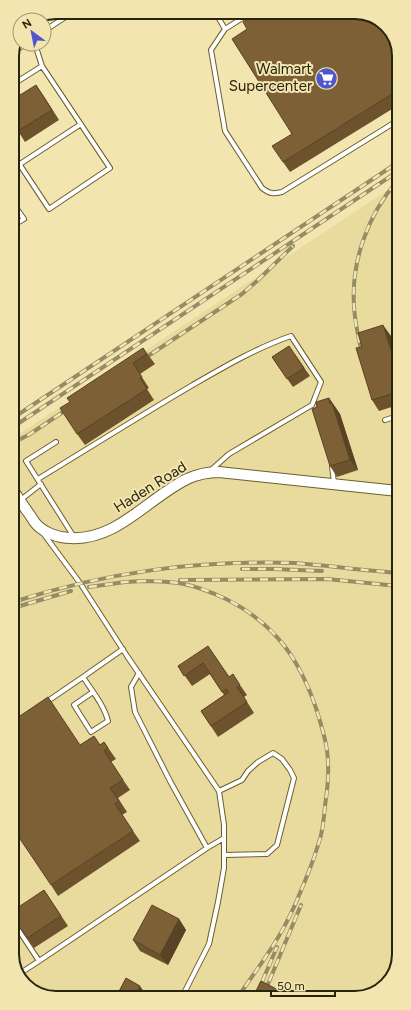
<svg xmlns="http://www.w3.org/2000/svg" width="411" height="1010" font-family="Figtree,sans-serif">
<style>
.built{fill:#e9da9e}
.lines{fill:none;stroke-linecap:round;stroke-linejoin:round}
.service-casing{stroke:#6b5f2e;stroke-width:6}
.tertiary-casing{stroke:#6b5f2e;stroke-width:12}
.service{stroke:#fff;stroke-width:4}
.tertiary{stroke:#fff;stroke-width:10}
.rail-casing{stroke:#958c65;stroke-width:4}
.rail{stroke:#f2e5b0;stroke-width:2.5;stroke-dasharray:8;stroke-linecap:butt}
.wall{fill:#6c532e}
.shaded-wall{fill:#584326}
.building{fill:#7d6036;stroke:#584326}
.labels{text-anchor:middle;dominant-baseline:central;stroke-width:4;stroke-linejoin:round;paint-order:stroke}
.poi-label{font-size:15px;fill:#29240f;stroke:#f2e5b0;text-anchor:end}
.street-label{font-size:15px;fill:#29240f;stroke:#f2e5b0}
.rim{fill:none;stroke:#29240f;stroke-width:2}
</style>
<rect width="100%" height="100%" fill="#f2e5b0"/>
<path class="built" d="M397,184L399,954L390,980L369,996L53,998L29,989L14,968L13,438Z"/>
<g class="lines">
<defs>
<path id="service" d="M215,12L225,29L211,50L225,131L262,188C270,194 273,194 282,192L397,121
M225,29L252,12
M44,31L70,14L69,12
M35,44L42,66
M12,53L25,44
M12,85L42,66L110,168L49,209L12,153
M20,164L81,124
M12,202L24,219L12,226
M394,301L397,314
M385,420L398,416
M56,442L26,461L74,537
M332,466L334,483
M38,479C89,448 140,416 191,386C224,367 256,348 291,336L321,382L312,405L229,454L211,470
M13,506L41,484
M43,533L80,583L127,656L219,791L224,825V868L218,902L209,944L182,997
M139,673L131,687L135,712L170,781L207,848
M93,692L74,705L91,732L108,721C104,705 92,691 83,677L123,649
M45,703L83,677
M219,791L242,780L248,771L258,762L273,753L282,759L290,770L294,778L277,845L267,854L224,855
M14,923L39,961
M19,974L39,961L207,848L224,838"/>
<path id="tertiary" d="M13,490C18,498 24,507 30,515C32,518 34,522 37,525C45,533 59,538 70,538C117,541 148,498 187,479C198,474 208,472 219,472L398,491"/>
</defs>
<use href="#service" class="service-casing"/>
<use href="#tertiary" class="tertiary-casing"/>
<use href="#service" class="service"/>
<use href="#tertiary" class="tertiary"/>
<defs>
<path id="rail" d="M363,358C359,341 355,324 354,306C351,261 368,215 397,181
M139,362L242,294L257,281L293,246
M13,418L397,163
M13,427L397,172
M13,443L30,434L72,406
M242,569H274L322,571
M180,580L327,579L398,586
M138,581C154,581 169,581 184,584C199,587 213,593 226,599C276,624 300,660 317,711C322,728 328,746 328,764C329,778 327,792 325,806C324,818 323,831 319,842C316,852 313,861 309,871C299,896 289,921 274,944C263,962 250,979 238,997
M89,587L125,582L144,581
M13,602C107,572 197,560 295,563C306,564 317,565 328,566C352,569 375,571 398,573
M13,608L71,591
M256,996L277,947
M263,996L301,905"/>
</defs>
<use href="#rail" class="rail-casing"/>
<use href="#rail" class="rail"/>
</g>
<path class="wall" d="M253,16L397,42V106L290,172L283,162L292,134L247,29Z
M36,85L59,120L25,142L18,131Z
M12,190L18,198L12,202Z
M391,336L398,358V405L379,411L372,400L362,347Z
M289,346L310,376L293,387L272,357Z
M143,348L155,364L140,374L149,388L147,389L154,400L85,445L77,434L70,402Z
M329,398L340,414L358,470L337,477L330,466L317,407Z
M215,656L229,677L240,685L247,695L244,697L254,713L218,737L201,711L224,695L210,674L192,686L178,666Z
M104,742L116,759L111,762L130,790L118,798L127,812L122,815L140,841L58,896L51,885L80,745H100Z
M44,890L68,926L34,948L14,919Z
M179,919L186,930L168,965L140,951L133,940Z"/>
<path class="shaded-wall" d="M36,85L43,95L59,120L52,110Z
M383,325L391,336L398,358V372Z
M329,398L340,414L358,470L350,460Z
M179,919L186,930L168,965L160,955Z
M140,986L147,996V997H134Z"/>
<path class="building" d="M251,12H358L382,21L397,42V91L283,162L272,146L292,134L232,39L247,29L243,22L253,16Z
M36,85L52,110L18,131L12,122V100Z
M383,325L398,372V392L372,400L356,348L362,347L358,333Z
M289,346L304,368L287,379L272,357Z
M143,348L147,354L133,363L142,377L140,378L147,389L77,434L60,408L70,402L67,398Z
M329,398L330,404L332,403L350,460L330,466L312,409L317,407L316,402Z
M208,646L229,677L233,674L240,685L237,687L247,702L211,726L201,711L229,692L226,689L222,692L203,663L184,676L178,666Z
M48,697L80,745L94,736L100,745L104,742L108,748L104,751L123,780L110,788L119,801L115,804L133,831L51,885L14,830V720Z
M44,890L61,916L27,938L14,919V910Z
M152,905L179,919L160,955L133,940Z
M126,978L140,986L134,997H116Z
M261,981L290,996L253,997Z"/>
<defs>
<symbol id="supermarket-disc" viewBox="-11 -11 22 22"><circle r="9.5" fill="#5056cc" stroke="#f2e5b0"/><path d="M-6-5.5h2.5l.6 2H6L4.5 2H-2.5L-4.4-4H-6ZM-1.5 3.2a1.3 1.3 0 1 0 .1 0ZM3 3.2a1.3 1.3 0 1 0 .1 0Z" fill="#fff"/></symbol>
</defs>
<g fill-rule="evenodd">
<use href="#supermarket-disc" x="314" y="66" width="25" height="25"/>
</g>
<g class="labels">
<g class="poi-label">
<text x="312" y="69">Walmart<tspan x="312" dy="17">Supercenter</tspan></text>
</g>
<g class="street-label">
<text transform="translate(150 487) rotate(-32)">Haden Road</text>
</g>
</g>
<path d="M0 0H411V1010H0ZM56 19H355A37 37 0 0 1 392 56V954A37 37 0 0 1 355 991H56A37 37 0 0 1 19 954V56A37 37 0 0 1 56 19Z" fill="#f2e5b0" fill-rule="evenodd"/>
<path class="rim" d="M56 19H355A37 37 0 0 1 392 56V954A37 37 0 0 1 355 991H56A37 37 0 0 1 19 954V56A37 37 0 0 1 56 19Z"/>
<g transform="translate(32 32) rotate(328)"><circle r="19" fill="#f2e5b0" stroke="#a29870"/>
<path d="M0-3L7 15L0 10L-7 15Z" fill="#5056cc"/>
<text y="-6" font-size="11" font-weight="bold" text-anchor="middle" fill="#29240f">N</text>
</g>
<path d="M271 990v6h64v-6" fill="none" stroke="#29240f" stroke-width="2"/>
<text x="277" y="990" font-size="12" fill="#29240f" stroke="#f2e5b0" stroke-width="3" paint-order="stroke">50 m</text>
</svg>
